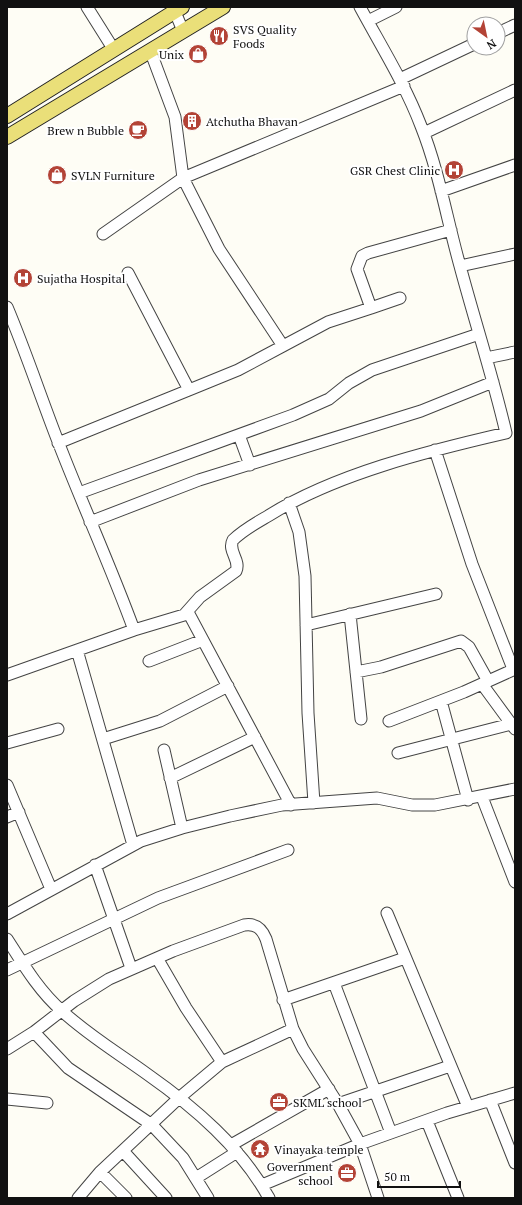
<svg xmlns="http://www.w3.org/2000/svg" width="522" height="1205" font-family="'PT Serif',serif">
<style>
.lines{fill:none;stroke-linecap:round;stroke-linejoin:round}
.minor-casing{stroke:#444;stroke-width:13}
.major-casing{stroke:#222;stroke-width:16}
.minor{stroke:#fff;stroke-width:11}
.major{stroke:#eadf79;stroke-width:14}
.labels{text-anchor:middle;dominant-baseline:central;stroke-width:4;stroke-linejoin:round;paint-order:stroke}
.poi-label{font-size:12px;fill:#111;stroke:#fff;text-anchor:start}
</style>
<rect width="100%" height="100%" fill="#fefdf5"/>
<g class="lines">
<defs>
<path id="minor" d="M87,7L114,50
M173,7L183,31
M368,21L396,7
M498,33L515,25
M150,50L175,117L183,178L219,249L283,346L238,370L189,390
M400,79L474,44
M424,133L515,90
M441,191L515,165
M103,234L183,178L404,86
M460,266L515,254
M7,307C26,352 41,398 59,444C83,506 111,567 134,630L7,675
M371,308L400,298
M283,346L328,322L371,308L357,269L362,256L368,253L451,230
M486,358L515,352
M239,435L250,465
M58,443L189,390L128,273
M435,450L472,564L513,669
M79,493L293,415L329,399L349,383L372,370L479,334
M289,503L299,532L305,576L308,713L314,803
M90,522L199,480L421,411L493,382
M188,612L291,805
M350,614L361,719
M306,625L436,594
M134,630L184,615L200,597L236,571C241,560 227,551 233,540C243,530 256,523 268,516C335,474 428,451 506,433C493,377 475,322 460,266C447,220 439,171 421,126C405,84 381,46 360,7
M77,650L133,845
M149,661L203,640
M356,672L381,667L461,641L469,647L488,681
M482,684L515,729
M441,701L468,800
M389,721L464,692L515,669
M103,739L160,721L228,686
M7,743L58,729
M164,750L182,828
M398,753L511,724
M170,778L255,737
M7,785L51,889
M482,797L515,882
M7,817L19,812
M95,865L131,968
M387,913L468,1107
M7,914L141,841L182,828L230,816L282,805L377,798L412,805H435L515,789
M7,939C23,964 39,991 62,1011C88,1035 118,1053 147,1074C194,1107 241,1147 269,1198
M157,958L186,1008L222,1062
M7,970L158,898L288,850
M334,983L391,1133
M283,1000L405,958
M34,1032L68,1068L152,1125L183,1158L208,1198
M7,1049L34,1032L74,1001L109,979L173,951L244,925C256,923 262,929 266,939L293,1029L303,1049L338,1104L360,1144L378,1198
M7,1099L47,1103
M490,1100L515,1163
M338,1104L450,1066
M427,1121L458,1198
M231,1145L329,1089
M123,1151L166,1198
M100,1172L126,1198
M196,1178L237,1152
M262,1185L360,1144L447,1113L515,1093
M78,1198L100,1172L179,1098L222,1062L293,1029"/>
<path id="major" d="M7,116L182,7
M7,137L223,7"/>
</defs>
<use href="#minor" class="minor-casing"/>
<use href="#major" class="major-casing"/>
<use href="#minor" class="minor"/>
<use href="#major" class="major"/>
</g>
<defs>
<symbol id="restaurant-disc" viewBox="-11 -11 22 22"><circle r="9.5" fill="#b34336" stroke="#fff"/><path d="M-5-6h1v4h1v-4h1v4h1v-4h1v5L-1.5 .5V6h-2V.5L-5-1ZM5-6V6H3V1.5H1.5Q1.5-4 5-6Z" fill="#fff"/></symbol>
<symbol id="shop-disc" viewBox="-11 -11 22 22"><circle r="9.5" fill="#b34336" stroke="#fff"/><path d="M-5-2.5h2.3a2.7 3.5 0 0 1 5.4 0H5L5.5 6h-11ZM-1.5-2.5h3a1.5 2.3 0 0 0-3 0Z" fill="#fff"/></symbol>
<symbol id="building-disc" viewBox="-11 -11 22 22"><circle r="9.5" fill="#b34336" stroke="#fff"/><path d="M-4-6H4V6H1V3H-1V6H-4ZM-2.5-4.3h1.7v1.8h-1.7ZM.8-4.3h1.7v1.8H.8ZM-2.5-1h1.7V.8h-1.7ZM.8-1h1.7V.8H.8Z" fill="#fff"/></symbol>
<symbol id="cafe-disc" viewBox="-11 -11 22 22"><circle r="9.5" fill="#b34336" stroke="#fff"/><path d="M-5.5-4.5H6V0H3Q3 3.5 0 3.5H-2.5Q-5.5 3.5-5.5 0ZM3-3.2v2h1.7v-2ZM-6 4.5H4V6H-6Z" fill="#fff"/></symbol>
<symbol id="hospital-disc" viewBox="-11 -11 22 22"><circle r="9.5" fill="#b34336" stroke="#fff"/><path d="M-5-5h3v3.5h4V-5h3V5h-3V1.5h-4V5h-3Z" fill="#fff"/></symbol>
<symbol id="office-disc" viewBox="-11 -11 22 22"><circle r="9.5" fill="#b34336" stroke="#fff"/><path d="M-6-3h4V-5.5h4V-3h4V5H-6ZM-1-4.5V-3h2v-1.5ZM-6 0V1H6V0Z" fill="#fff"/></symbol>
<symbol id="temple-disc" viewBox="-11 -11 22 22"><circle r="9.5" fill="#b34336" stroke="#fff"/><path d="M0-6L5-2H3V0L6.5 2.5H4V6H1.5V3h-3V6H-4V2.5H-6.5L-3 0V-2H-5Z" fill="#fff"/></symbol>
</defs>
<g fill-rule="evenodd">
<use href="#restaurant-disc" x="208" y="25" width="22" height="22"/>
<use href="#shop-disc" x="187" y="43" width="22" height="22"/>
<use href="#building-disc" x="181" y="110" width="22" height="22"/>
<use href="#cafe-disc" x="127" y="119" width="22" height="22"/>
<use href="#hospital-disc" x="443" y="159" width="22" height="22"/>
<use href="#shop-disc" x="46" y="164" width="22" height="22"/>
<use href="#hospital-disc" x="12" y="267" width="22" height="22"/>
<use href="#office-disc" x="268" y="1091" width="22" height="22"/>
<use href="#temple-disc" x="249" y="1138" width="22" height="22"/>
<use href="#office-disc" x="336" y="1162" width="22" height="22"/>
</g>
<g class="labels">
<g class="poi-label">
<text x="233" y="29">SVS Quality<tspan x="233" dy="14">Foods</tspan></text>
<text x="184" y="54" text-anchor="end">Unix</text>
<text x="206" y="121">Atchutha Bhavan</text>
<text x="124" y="130" text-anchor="end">Brew n Bubble</text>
<text x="440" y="170" text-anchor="end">GSR Chest Clinic</text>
<text x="71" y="175">SVLN Furniture</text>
<text x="37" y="278">Sujatha Hospital</text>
<text x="293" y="1102">SKML school</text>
<text x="274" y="1149">Vinayaka temple</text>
<text x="333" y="1166" text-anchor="end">Government<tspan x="333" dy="14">school</tspan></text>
</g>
</g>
<rect width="522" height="1205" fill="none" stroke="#111111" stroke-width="16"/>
<g transform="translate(486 36) rotate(147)"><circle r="19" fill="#ffffff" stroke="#a0a0a0"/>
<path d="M0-3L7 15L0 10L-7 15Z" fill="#b34336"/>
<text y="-6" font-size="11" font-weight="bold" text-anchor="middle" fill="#111111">N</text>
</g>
<path d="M378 1181v6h82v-6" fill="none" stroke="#111111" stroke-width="2"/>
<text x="384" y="1181" font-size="12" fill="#111111" stroke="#ffffff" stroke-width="3" paint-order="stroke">50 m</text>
</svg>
